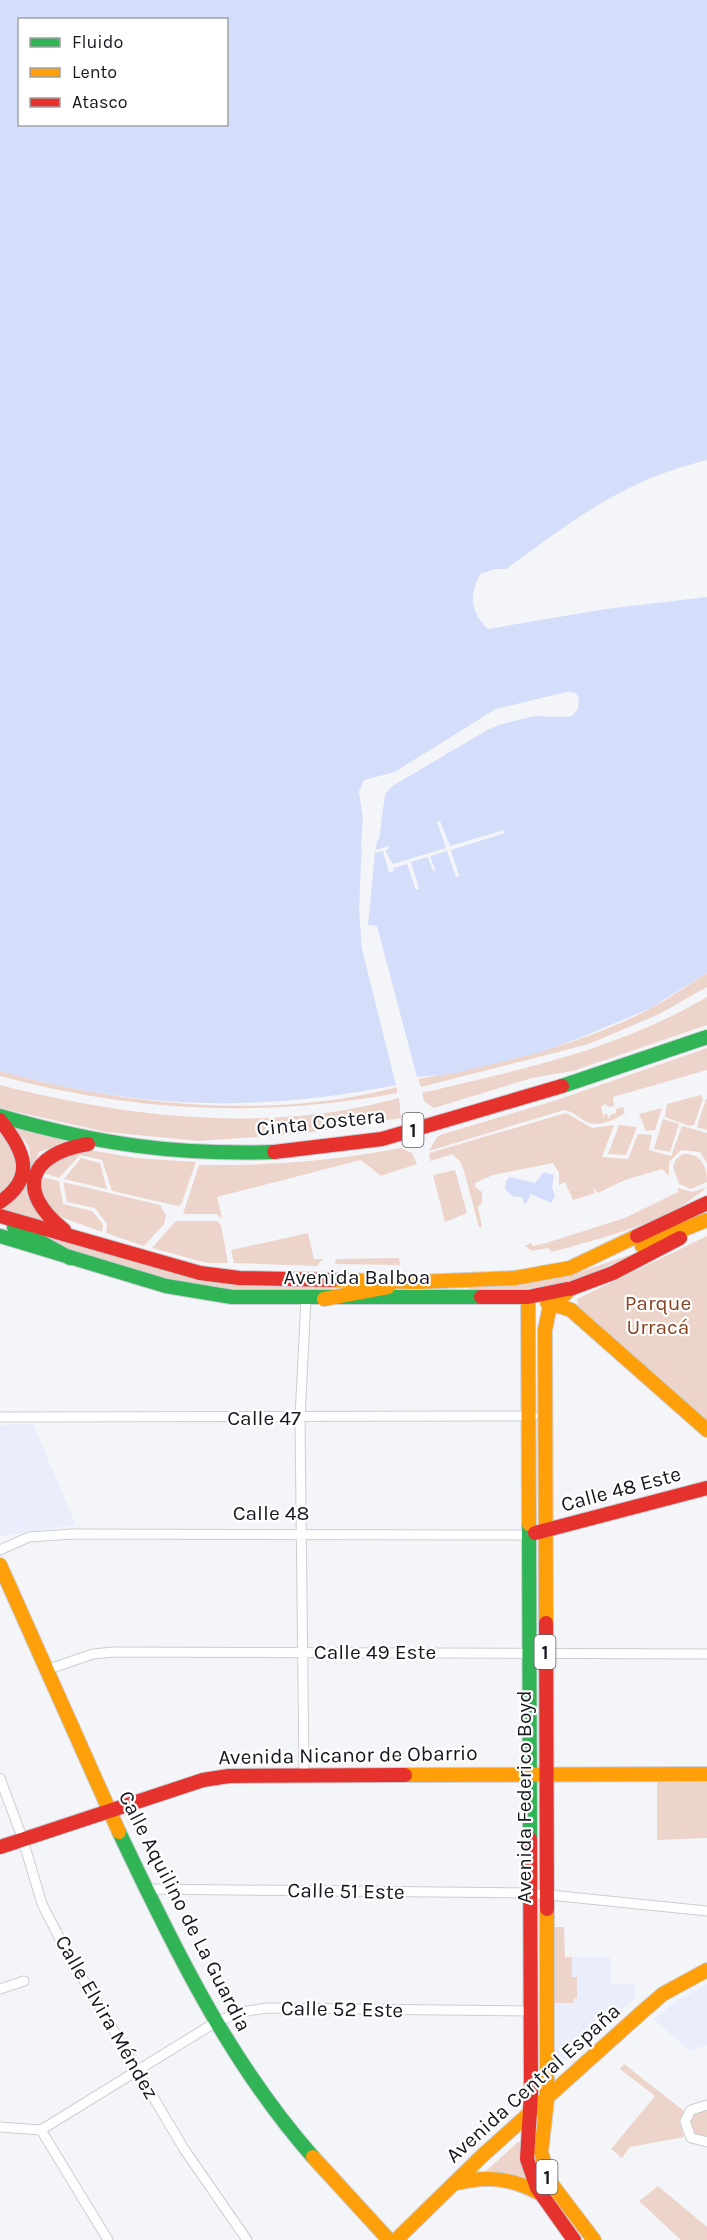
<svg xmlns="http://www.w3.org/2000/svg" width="707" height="2240" font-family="Karla,sans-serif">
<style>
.built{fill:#eaeefc}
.green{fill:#edd4ca}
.water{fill:#d4ddfa;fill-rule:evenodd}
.pier{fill:#f4f5f9}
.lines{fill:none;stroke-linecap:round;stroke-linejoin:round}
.street-casing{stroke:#ccced4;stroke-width:11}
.fast-casing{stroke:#ccced4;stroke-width:16}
.slow-casing{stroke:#ccced4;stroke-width:16}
.jam-casing{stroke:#ccced4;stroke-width:16}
.street{stroke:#fdfefe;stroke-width:9}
.fast{stroke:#30b455;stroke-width:14}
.slow{stroke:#ff9f0a;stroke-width:14}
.jam{stroke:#e5322d;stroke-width:14}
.labels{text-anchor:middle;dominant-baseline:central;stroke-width:4.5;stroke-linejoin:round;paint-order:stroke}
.shield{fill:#fff;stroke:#5c5d62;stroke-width:1.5}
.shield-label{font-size:20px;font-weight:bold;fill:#16181f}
.street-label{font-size:21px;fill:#16181f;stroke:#fff}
.park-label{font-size:21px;fill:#854321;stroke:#fff}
</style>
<rect width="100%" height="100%" fill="#f4f5f9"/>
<path class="built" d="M33,1424L76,1525L0,1536V1425Z
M554,1957H610L611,1984H634L635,1998L555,2070Z
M707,1984V2045L689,2051L654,2019L675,2002Z"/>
<path class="green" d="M707,973V987L659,1014L589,1044L421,1087L418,1079C494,1065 584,1045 653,1007C671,997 689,985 707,973Z
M707,997V1025L573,1071L532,1078L434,1108L424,1101L422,1093C523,1069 617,1050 707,997Z
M707,1048V1070L613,1097L614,1106L608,1107L606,1104L601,1106L604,1120V1114H607L609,1119L610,1115L616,1113V1109L623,1107L625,1113C619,1118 600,1127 590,1123C580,1120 576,1112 564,1110L429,1151L437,1137L443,1134L557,1100Z
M0,1071C124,1105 270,1121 397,1087V1093C263,1118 132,1112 0,1076Z
M0,1085C129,1118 269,1134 399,1098L401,1118L300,1134L199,1141L106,1132L0,1108Z
M701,1095L703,1099L694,1125L690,1126L665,1117L667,1104Z
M706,1099H707V1130L697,1127Z
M662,1108L655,1130L646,1131L639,1114Z
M566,1113L592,1128L614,1125L602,1157L628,1159L638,1134L652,1135L649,1150L671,1156L682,1126L707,1133V1163L700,1152L681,1150L669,1162V1176L662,1169L625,1180L598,1193L592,1187L595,1193L573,1200L565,1182L559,1185V1173L553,1163L493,1175L475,1183V1187L482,1192V1203L478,1207L482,1227H479C476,1218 464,1165 459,1160C457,1158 454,1157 453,1154L430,1161L429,1153Z
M663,1119L679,1124L670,1152L654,1149Z
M619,1125L637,1127L626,1155L608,1154Z
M11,1127L69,1142L39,1152L33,1171L55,1228L0,1213C20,1182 51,1156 11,1127Z
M0,1129L18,1148L19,1171L7,1191L0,1193Z
M401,1148L412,1153L417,1164L381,1176L361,1160L217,1197L222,1218L216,1214H183L199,1165C267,1166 333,1161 401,1148Z
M89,1150L136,1158L196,1162L181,1205L178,1206L112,1191L102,1160L80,1155L59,1178L43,1173L55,1156Z
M683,1154C701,1153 707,1166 707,1182L691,1189L679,1184L673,1167L676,1159Z
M81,1158L100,1163L107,1189L64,1179Z
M455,1170L467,1213L445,1222L433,1175Z
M41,1177L59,1181L63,1204L92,1211L103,1224L102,1232L53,1214L39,1191Z
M63,1182L160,1205L166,1216L164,1224L144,1246L106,1233L107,1224L95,1208L67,1202Z
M707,1187C666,1224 604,1237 552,1252L548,1248L532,1251L525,1246L531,1243L533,1246L546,1243L625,1218L678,1192V1188L693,1192Z
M176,1221H217L221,1225L228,1263H207L152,1248Z
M12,1223L172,1272L374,1285L275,1294L186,1286L99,1264Z
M308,1233L314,1259H323L317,1266L234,1263L231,1250Z
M707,1236V1429L578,1307L577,1299Z
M641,1251L572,1282L518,1290L469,1292V1286L580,1272Z
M399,1258L400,1265L335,1264L336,1259Z
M657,1782H707V1838L657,1840Z
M555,1927H564L565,1957H572V1977H577V1998H574V2003H555Z
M624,2064L684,2111L680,2121L684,2137L630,2147L622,2158L611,2149L655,2096L620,2069Z
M707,2108V2139L692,2134L689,2119L691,2114Z
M520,2142L526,2179L485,2172L518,2142Z
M658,2186L707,2227V2240H681L639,2201Z"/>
<path class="water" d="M0,0H707V460C622,481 575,519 506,569H495L480,574C469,597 470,611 488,629L606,609L707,597V973L651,1008L582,1037L541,1052L452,1074L417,1077L377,926L368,925L375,853L385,794L396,782C437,757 476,729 523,718C544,712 566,724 578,708L576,693L567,692L496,709L395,772L364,780L359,792L363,819L359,910L362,949L396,1085C256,1113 138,1109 0,1071ZM20,20H226V124H20Z
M544,1172L554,1175L552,1187L555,1196L551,1203L531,1194L525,1205L522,1197L512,1196L505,1189L506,1181L510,1177L535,1183Z"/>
<path class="pier" d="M567,692L576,693L579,699L578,708L573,715L568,717L542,714L494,726L389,788L385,794L379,840L375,842L382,793L395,780L493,723L542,711L567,714L575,707L576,700L574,696L567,695L497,712L396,775L366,783L362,791L366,819L364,847L361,848L363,819L359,791L364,781L395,772L496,709Z
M440,821L450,846L504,830L505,833L451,850L459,876L456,877L447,851L430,856L435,870L433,871L428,857L411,862L419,889L416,890L407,864L393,868L394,871L389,873L383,851L375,853L376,850L388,846L389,849L385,850L393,864L446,848L437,822Z"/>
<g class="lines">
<defs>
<path id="street" d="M0,1417L533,1416
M0,1550L29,1537L72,1534L528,1535
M46,1670L93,1654L114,1652L707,1654
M304,1774L300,1418L306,1299
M0,1778L23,1840L42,1904L64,1947L184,2149L247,2240
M146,1889L530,1893L707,1911
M0,1989L24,1981
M707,2105L691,2110L685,2121L691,2138L707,2142
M0,2127L41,2130
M41,2130L216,2022L241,2012L267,2008L531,2011
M41,2130L108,2240"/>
<path id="fast" d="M562,1086L707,1037
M0,1116C97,1144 173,1155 274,1152
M14,1227L70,1258
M0,1236L166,1286L232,1297H481
M529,1524L530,1839
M119,1832C173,1946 229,2062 313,2157"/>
<path id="slow" d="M642,1246L707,1220
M332,1280L417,1282L515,1278L570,1268L637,1236
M528,1297L529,1524
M324,1299L388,1287
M547,1302L571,1310L707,1430
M0,1565L119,1832
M546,1623L545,1330L549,1310L570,1289
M405,1775L707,1774
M547,1909V2100L541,2152L550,2182L594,2240
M313,2157L389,2240
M453,2184C483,2176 509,2177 537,2192
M396,2240L482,2156L641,2013L663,1994L707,1970"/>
<path id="jam" d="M0,1120C24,1150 37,1177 0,1202
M274,1152L382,1139L562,1086
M0,1216L200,1273L239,1278L332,1280
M64,1230C15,1191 28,1154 88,1144
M637,1236L707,1203
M570,1289L613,1273L680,1238
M481,1297H528L567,1289
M535,1533L707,1488
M546,1623L547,1909
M530,1839L531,2094L527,2159L537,2188L574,2240
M0,1847L203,1780L229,1776L405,1775"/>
</defs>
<use href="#street" class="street-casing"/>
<use href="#fast" class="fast-casing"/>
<use href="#slow" class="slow-casing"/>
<use href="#jam" class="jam-casing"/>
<use href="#street" class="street"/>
<use href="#fast" class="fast"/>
<use href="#slow" class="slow"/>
<use href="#jam" class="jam"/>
</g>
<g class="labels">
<g class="shield">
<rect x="402.5" y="1113" width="21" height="34" rx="4.5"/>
<rect x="534.5" y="1635" width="21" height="34" rx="4.5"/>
<rect x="536.5" y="2160" width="21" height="34" rx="4.5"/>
</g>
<g class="shield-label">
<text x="413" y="1130">1</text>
<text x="545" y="1652">1</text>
<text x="547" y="2177">1</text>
</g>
<g class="street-label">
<text transform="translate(321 1122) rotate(-6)">Cinta Costera</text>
<text x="357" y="1277">Avenida Balboa</text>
<text x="264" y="1418">Calle 47</text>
<text transform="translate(621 1489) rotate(-15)">Calle 48 Este</text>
<text x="271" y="1513">Calle 48</text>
<text x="375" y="1652">Calle 49 Este</text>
<text transform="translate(348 1755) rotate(-1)">Avenida Nicanor de Obarrio</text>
<text transform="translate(524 1797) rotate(-90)">Avenida Federico Boyd</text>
<text transform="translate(346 1891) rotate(1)">Calle 51 Este</text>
<text transform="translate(185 1911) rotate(63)">Calle Aquilino de La Guardia</text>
<text transform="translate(342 2009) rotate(1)">Calle 52 Este</text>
<text transform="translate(107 2017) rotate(60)">Calle Elvira Méndez</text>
<text transform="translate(533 2083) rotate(-42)">Avenida Central España</text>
</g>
<g class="park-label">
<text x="658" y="1303">Parque<tspan x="658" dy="24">Urracá</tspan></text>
</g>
</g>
<rect x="18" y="18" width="210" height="108" fill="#ffffff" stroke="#a2a3a5" stroke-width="1.5"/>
<rect x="30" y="38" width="30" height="9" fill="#30b455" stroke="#a2a3a5" stroke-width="1.5"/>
<text x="72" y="48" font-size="18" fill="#16181f">Fluido</text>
<rect x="30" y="68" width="30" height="9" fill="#ff9f0a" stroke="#a2a3a5" stroke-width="1.5"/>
<text x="72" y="78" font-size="18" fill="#16181f">Lento</text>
<rect x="30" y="98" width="30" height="9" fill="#e5322d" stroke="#a2a3a5" stroke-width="1.5"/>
<text x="72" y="108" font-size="18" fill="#16181f">Atasco</text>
</svg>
